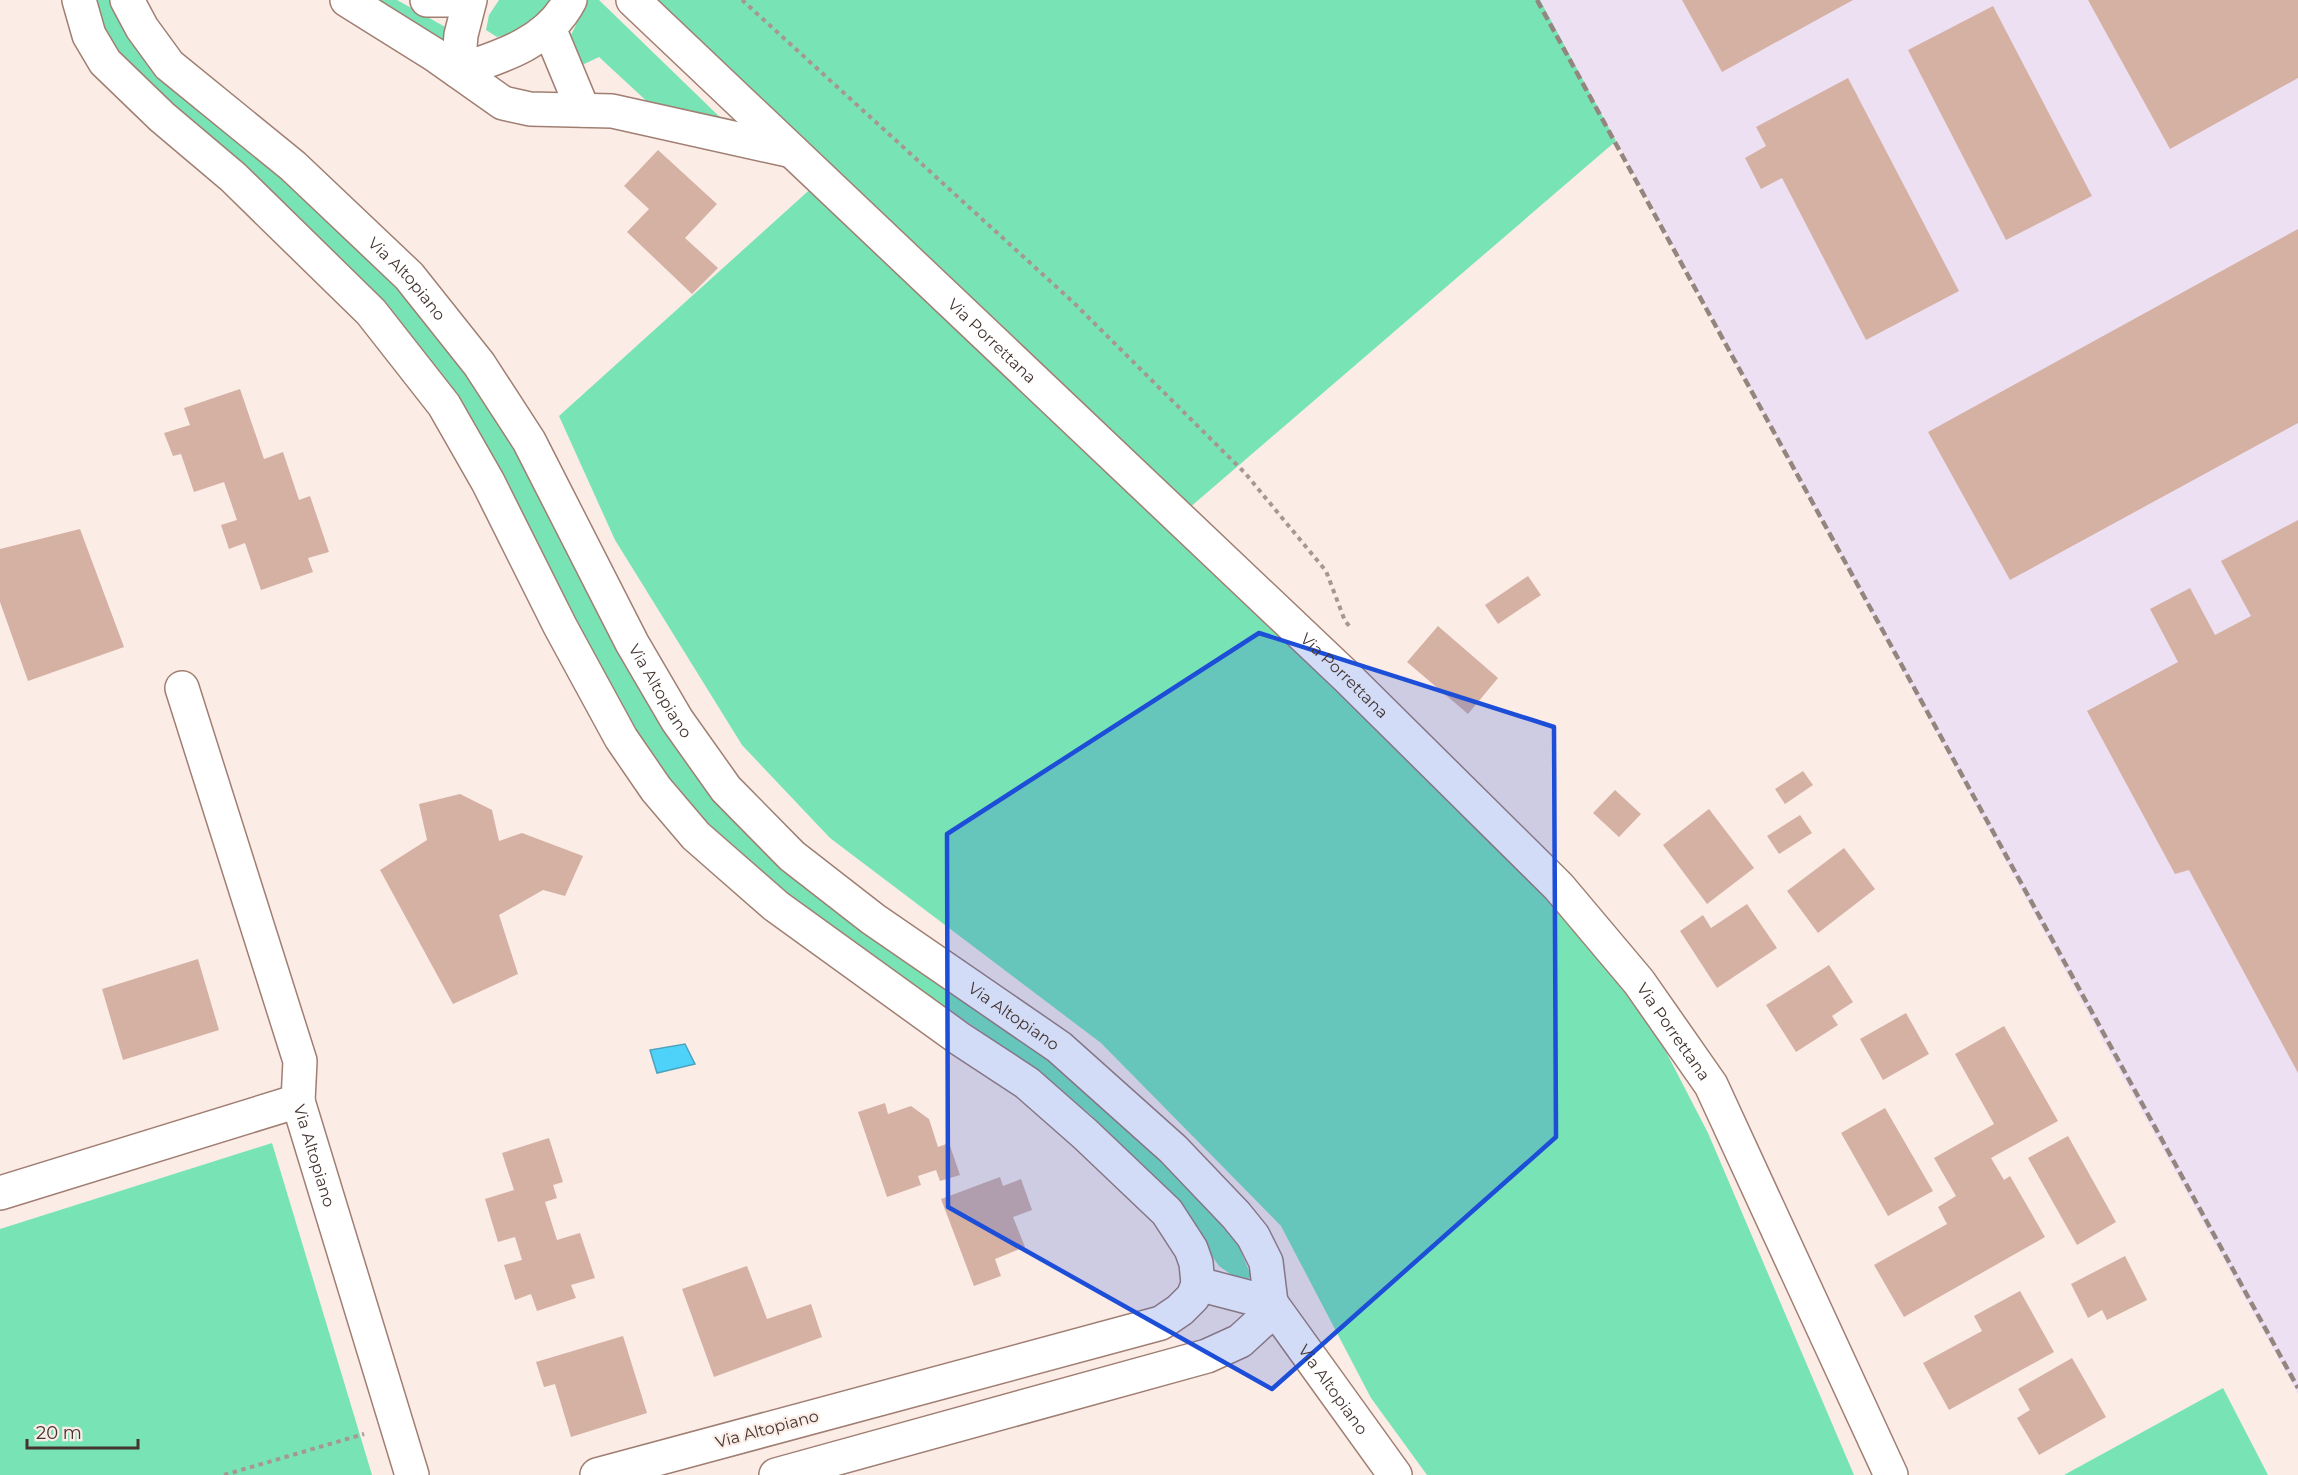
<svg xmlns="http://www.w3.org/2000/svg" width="2298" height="1475" font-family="Montserrat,sans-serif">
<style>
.industrial{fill:#eee0f3}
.green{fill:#78e4b6}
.water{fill:#4fd2f9;stroke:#4ba3bc;stroke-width:1.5}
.building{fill:#d5b1a4}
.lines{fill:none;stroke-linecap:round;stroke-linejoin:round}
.minor-casing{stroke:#a07f72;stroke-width:36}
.major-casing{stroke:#a07f72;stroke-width:36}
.path{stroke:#a69792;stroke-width:4;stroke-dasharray:4.5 4.5;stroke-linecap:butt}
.minor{stroke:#fff;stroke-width:33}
.major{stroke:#fff;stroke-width:33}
.rail{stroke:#94857f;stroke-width:4.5;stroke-dasharray:9 4.5;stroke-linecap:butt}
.marked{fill:#1d4ed8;fill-opacity:0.2;stroke:#1d4ed8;stroke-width:4.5;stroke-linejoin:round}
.labels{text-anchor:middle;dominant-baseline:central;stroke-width:4.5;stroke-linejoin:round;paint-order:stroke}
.street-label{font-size:16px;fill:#43342f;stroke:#fbece6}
</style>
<rect width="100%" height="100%" fill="#fbece6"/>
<path class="industrial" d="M1540,0H2298V1394L2101,1037Z"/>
<path class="green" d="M96,0H116L121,25L163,69L268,160L398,288L462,366L503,424L683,748L1033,1043L1159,1145L1236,1240L1252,1278L1239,1280L1219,1266L1167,1193L1089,1113L993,1040L842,935L764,877L683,800L628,720L542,560L504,477L467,416L146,86C124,61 99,34 96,0Z
M374,0H397L449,29V44L442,45Z
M499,0H555L525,30L497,37L486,30L489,15Z
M588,0H599L727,124L652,106L599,57L580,66L570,37Z
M647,0H1540L1616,141L1181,515L1601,926L1708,1133L1854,1475H1427L1371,1398L1281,1226L1101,1043L830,838L742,745L615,540L559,416L826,175Z
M272,1143L372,1475H0V1229Z
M2223,1388L2268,1475H2064Z"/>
<path class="water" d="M685,1044L695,1064L657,1073L650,1050Z"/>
<path class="building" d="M1682,0H1853L1722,72Z
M2088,0H2298V78L2170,149Z
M1993,6L2092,196L2006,240L1908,50Z
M1848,78L1959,291L1866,340L1782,178L1761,189L1745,158L1766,146L1756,127Z
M658,150L717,204L685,238L718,268L692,294L627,232L649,209L624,186Z
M2298,229V423L2010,580L1928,432Z
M240,389L264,459L283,452L299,500L310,496L329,552L308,558L313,572L261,590L245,543L229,549L221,525L237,520L224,482L194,492L181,454L173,456L164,433L190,425L184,408Z
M2298,520V1073L2189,870L2175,874L2087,711L2178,662L2150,609L2190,588L2215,635L2251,616L2221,561Z
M80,529L124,647L28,681L0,602V549Z
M1528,576L1541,595L1498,624L1485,605Z
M1438,626L1498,678L1468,714L1407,662Z
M1803,771L1813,785L1785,804L1775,789Z
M1615,790L1641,814L1619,837L1593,813Z
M460,794L492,810L499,841L522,833L583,856L565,896L543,890L499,915L518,974L453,1004L380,870L427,840L419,804Z
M1709,809L1754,868L1707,904L1663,845Z
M1800,815L1812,833L1779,854L1767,836Z
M1844,848L1875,889L1818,933L1787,891Z
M1747,904L1777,948L1717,988L1680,931L1703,915L1711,928Z
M198,959L219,1030L123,1060L102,989Z
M1829,965L1853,1002L1832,1016L1838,1025L1796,1052L1766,1005Z
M1906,1013L1929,1054L1883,1080L1860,1039Z
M2004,1026L2058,1121L1991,1158L2004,1180L2010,1176L2045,1237L1904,1317L1874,1265L1947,1224L1938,1207L1956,1196L1934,1158L1994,1124L1955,1054Z
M885,1103L888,1114L911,1106L929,1119L938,1147L949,1143L960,1175L940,1181L936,1170L918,1176L921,1185L887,1197L858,1112Z
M1885,1108L1933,1191L1888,1216L1841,1133Z
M2068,1136L2116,1222L2077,1245L2028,1158Z
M549,1138L563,1182L553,1185L557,1198L545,1202L557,1240L580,1233L595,1278L571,1285L576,1298L537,1311L531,1294L515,1300L504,1265L522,1260L515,1237L498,1242L485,1199L514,1190L502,1153Z
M1000,1177L1003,1186L1021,1179L1032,1210L1013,1217L1025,1247L995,1259L1001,1276L974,1286L941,1199Z
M2125,1256L2147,1300L2107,1320L2102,1310L2088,1318L2071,1284Z
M747,1266L767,1319L811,1304L822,1337L714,1377L682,1289Z
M2020,1291L2054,1352L1949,1410L1923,1363L1982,1331L1974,1316Z
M623,1336L647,1413L571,1437L555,1384L544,1387L536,1362Z
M2072,1358L2106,1417L2039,1455L2017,1418L2030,1410L2018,1389Z"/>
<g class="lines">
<defs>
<g id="minor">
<path d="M79,0L89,35L105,62L162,117L233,177L371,312L444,405L488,482L560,626L621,738L656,789L696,836L776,906L960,1039L1027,1083L1085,1134L1167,1212L1191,1249L1196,1263L1198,1284L1193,1297L1180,1310L1161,1323L597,1475"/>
<path id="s1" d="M127,0L142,28L169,65L293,166L409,276L479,364L529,441L632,643L677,720L726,789L792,856L873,919L1059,1047L1173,1149L1236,1215L1253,1236L1266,1262L1271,1303L1264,1319L1240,1341L1207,1356L776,1475"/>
<path d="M347,0L435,55L503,103L530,109L612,111L792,151"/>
<path d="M427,0H455"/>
<path d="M470,0L461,35L458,71C500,57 548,43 570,0"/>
<path d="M549,28L583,110"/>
<path d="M182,688L300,1061L298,1101"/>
<path id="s2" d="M0,1193L298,1101L412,1475"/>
<path id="s3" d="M1198,1284L1271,1303L1395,1475"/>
</g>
<g id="major">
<path id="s4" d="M633,0L1348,678L1559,887L1639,982L1711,1085L1891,1475"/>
</g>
</defs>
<use href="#minor" class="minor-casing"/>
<use href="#major" class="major-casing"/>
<path class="path" d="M742,0L1073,302L1245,473L1326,571L1345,621L1352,629
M224,1475L364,1434"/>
<use href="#minor" class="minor"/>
<use href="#major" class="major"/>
<path class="rail" d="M1537,0L2298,1388"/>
</g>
<path class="marked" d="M1259,633L1554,727L1556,1137L1272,1389L948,1207L947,834Z"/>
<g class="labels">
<g class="street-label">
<text stroke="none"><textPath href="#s1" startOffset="398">Via Altopiano</textPath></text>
<text stroke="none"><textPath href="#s4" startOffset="495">Via Porrettana</textPath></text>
<text stroke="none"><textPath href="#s4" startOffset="981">Via Porrettana</textPath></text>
<text stroke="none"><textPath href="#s1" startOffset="884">Via Altopiano</textPath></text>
<text stroke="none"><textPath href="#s1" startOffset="1370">Via Altopiano</textPath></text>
<text stroke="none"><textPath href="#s4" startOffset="1467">Via Porrettana</textPath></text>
<text stroke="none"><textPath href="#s2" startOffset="369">Via Altopiano</textPath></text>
<text stroke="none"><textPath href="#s3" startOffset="182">Via Altopiano</textPath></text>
<text transform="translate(767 1429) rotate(-15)">Via Altopiano</text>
</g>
</g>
<path d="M27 1439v9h111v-9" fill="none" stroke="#43342f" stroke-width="3"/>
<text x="36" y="1439" font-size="18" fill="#43342f" stroke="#fbece6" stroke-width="4.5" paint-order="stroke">20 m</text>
</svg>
